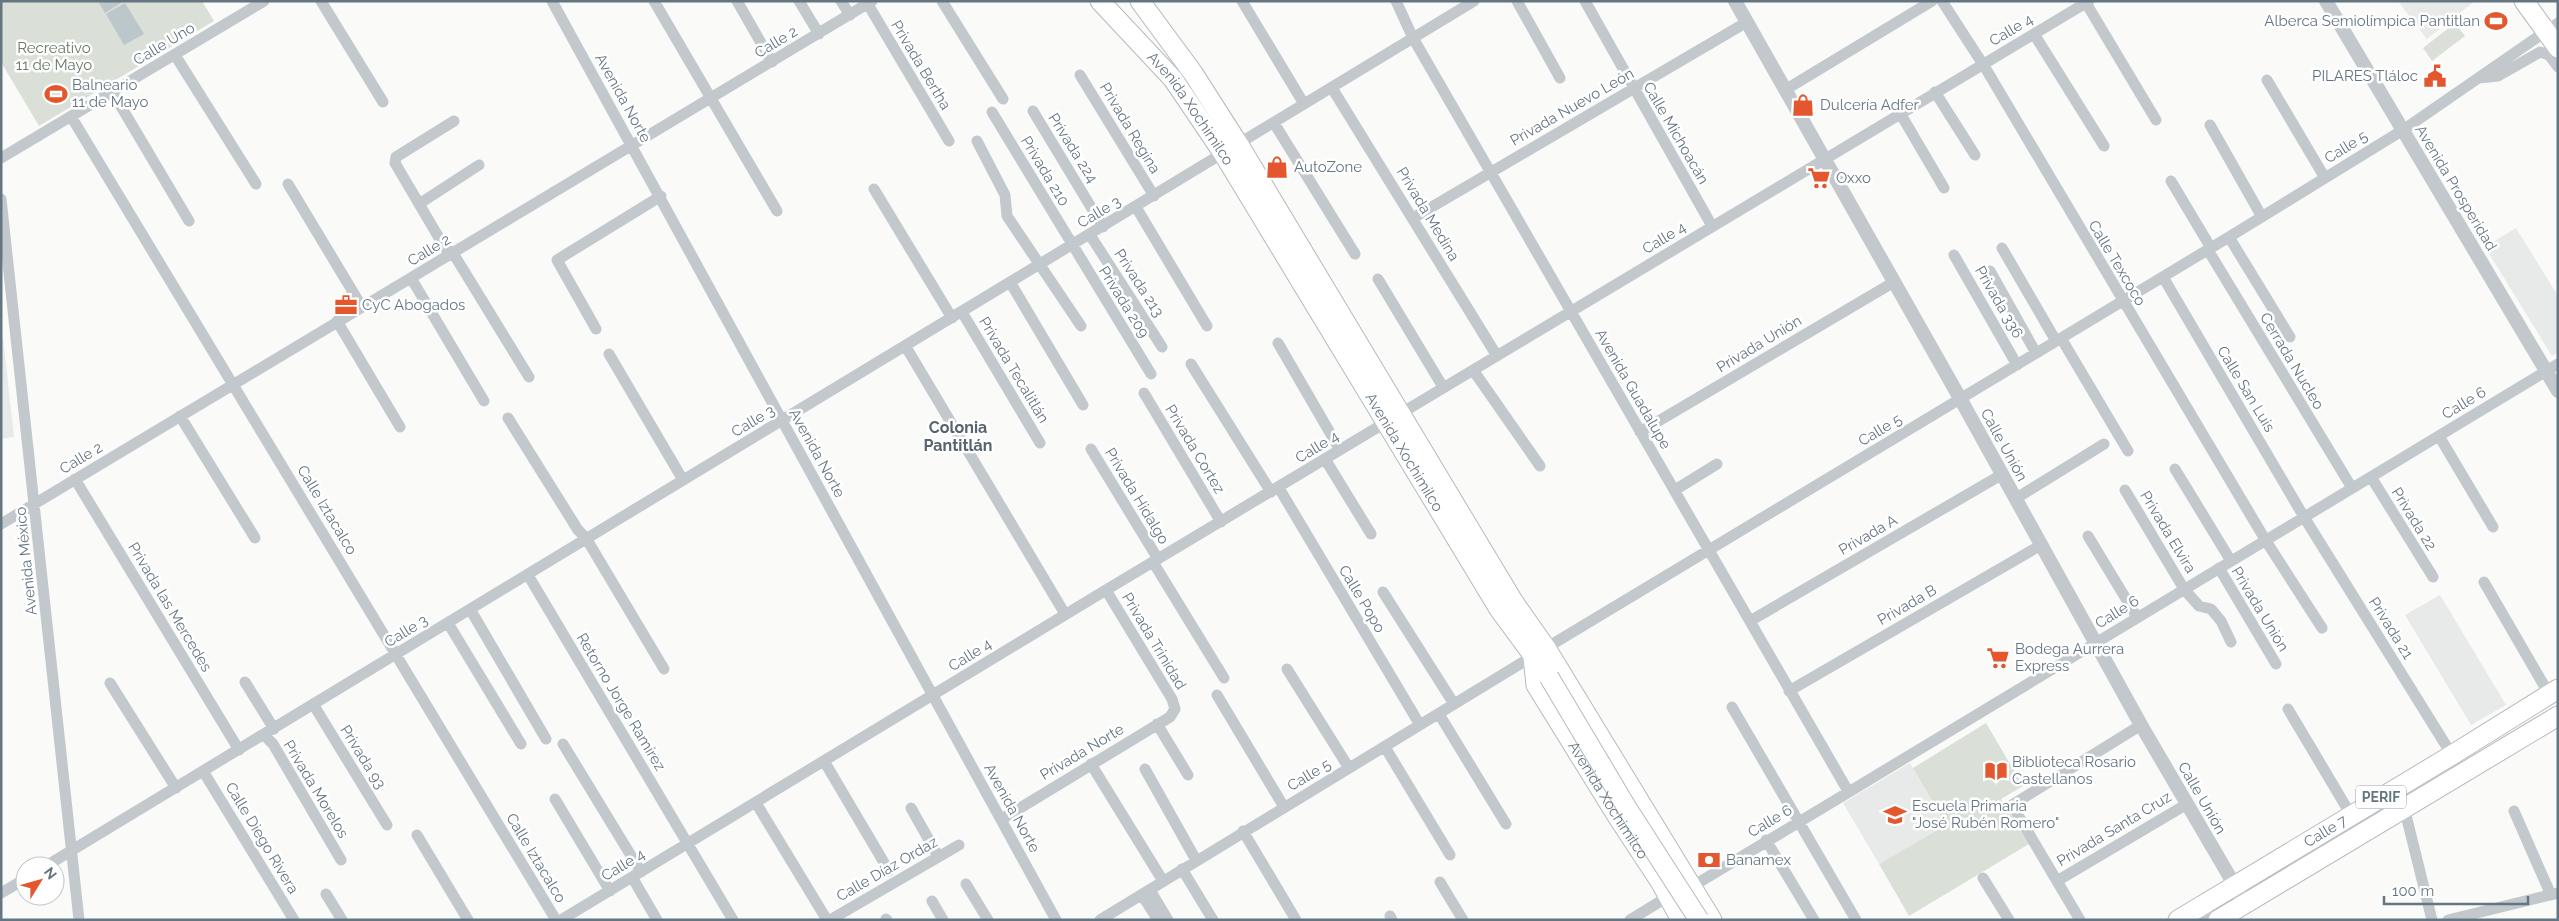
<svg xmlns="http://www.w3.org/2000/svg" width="2559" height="921" font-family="Raleway,sans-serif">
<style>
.built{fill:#e8e9e9}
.green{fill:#dadfd7}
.water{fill:#bbc7cb}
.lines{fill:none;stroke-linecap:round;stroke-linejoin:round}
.primary-casing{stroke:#b5babe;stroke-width:21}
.minor{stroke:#c3c8cc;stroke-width:11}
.tertiary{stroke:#c3c8cc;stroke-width:14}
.primary{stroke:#fff;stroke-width:19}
.primary-bridge-casing{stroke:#b5babe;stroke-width:21;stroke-linecap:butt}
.primary-bridge{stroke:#fff;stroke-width:19}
.labels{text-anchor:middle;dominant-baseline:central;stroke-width:5;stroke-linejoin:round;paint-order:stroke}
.shield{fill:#fff;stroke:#939fa8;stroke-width:1}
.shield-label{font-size:14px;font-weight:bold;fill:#657683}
.poi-label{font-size:15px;fill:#657683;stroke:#fff;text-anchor:start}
.street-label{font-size:15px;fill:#657683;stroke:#fff}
.park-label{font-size:15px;fill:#687a64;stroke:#fff}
.neighbourhood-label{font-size:16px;font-weight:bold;fill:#57646e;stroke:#fff}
</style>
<rect width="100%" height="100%" fill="#fafaf8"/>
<path class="built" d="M2398,1H2475L2427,39Z
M2516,228L2558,296V352L2552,356L2485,247Z
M3,338L14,437L1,439V339Z
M2440,595L2506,705L2471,725L2405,615Z
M1910,763L1946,825L1879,864L1843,803Z"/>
<path class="green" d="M1,1H202L214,21L39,126L1,62Z
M2455,23L2465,36L2432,61L2423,48Z
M1986,723L2023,786L2001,799L2029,844L1909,916L1879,864L1946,825L1913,768Z"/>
<path class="water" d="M98,1H124L105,13Z
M125,3L144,34L124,45L106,14Z"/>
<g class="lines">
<defs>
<g id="primary">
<path id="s1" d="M1100,1L1173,79L1223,153L1499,609L1549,677"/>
<path d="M1140,1L1193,73L1239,145L1513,601L1546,648L1712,920"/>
<path d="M2524,1L2558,48"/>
<path id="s2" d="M1533,657L1536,685L1617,816L1661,883L1681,920"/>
<path id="s3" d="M2178,920L2452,755L2558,689"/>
<path d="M2218,920L2558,716"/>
</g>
</defs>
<use href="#primary" class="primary-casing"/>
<path class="minor" d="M321,1L383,102
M552,1L1056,920
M654,1L777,211
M737,1L772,62
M799,1L819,34
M841,1L850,15
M866,1L949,141
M942,1L1003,99
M1242,1L1304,104
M1396,1L1413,38L1848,791
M1517,1L1560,78
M1585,1L1712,226
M1942,1L1986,69L2266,541L2322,628
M2086,3L2156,120
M2034,34L2104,146
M175,55L256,184
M1080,75L1154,196
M2479,78L2498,76L2540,52L2549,55L2558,67
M2267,80L2325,178
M1332,88L1497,356
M1785,90L1932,1
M1935,92L1975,155
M113,93L189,221
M1033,111L1103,227
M992,112L1151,374
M1900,113L1944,188
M72,118L556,920
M454,121L396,157L395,163L445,248L453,253L529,377
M1274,123L1355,254
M2210,125L2262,217
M977,141L1005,195L1007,216L1081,326
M1,158L264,1
M2171,181L2211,248
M288,184L362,307
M874,189L952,318
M1,199L79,920
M419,204L479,165
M1136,207L1207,326
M1413,218L1747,22
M1090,235L1162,347
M2229,237L2290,337
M2002,248L2056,341
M2208,250L2352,488
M1954,255L2017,365
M1990,271L2036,353
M2163,277L2304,517L2452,755
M411,278L484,401
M1378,279L1443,387
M1010,282L1083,405
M962,312L1040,443
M337,321L400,427
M596,329L557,260L661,196
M2061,338L2128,451
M1278,343L1340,450
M906,347L1065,614
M609,354L683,480
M1191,364L1271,492
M1473,370L1540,466
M1144,393L1221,522
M180,416L255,538
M508,418L578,530L586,538L664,669
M1640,432L1894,282
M2439,436L2493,527
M1091,449L1158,559
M1325,459L1371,534
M2175,469L2231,561
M2371,477L2433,577
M75,479L239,750
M1279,488L1420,725
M1675,490L1717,464
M2125,490L2184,589L2199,606L2211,609L2221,621L2231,642
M2015,499L2104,444
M1,524L872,1
M2088,536L2137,617
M1153,562L1224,678
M2219,568L2276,664
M528,575L733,920
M2484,582L2549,694
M1383,592L1454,704
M470,609L546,739
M1750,621L2001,475
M448,623L521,744
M1546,648L2229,237L2403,130L2558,23
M1287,669L1349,768
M245,682L274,729
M110,683L176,788
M1789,691L2041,545
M1217,695L1284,807
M313,704L387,825
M1732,707L1856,920
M2288,709L2351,815
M1439,714L1506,824
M1157,724L1188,775
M264,735L273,744L341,860
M563,744L641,872
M1385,747L1450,855
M824,761L889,871
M1091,764L1163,881
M1145,769L1196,860
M203,771L294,920
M555,799L610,891
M756,803L827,920
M2404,807L2432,920
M911,808L938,856
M2514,811L2551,895
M1002,819L1170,717L1175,709L1172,699L1106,590
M1243,831L1296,920
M417,835L468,920
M1766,840L1814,920
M46,866L1474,1
M1182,869L1213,920
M632,877L657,920
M1983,878L2009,920
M2057,881L2187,804
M1440,882L1463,920
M966,884L988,920
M1693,886L2558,364
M1150,890L1168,920
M1,893L25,879
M326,894L342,920
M1142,895L1158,920
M932,901L943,920
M1390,916L1392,920
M886,919L887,920
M561,920L1106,590L2089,1
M830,920L959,845
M1100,920L1533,656
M1630,920L1669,896
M2080,920L2012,805L2141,725
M2448,920L2558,893"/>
<path class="tertiary" d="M1735,1L1961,400L2141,725L2245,903
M2326,1L2558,391
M2203,905L2208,920"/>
<use href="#primary" class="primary"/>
<defs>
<path id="primary-bridge" d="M1549,677L1627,808L1699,920"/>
</defs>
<use href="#primary-bridge" class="primary-bridge-casing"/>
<use href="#primary-bridge" class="primary-bridge"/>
</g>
<defs>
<symbol id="stadium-bare" viewBox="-9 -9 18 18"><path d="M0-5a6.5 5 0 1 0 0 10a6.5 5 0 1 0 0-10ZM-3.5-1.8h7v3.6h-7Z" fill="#e4572e" stroke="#fff" stroke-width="2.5" paint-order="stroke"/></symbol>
<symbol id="civic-bare" viewBox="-9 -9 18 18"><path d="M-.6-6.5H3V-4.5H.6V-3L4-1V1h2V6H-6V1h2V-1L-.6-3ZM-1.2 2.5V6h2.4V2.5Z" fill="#e4572e" stroke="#fff" stroke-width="2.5" paint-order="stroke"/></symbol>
<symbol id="shop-bare" viewBox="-9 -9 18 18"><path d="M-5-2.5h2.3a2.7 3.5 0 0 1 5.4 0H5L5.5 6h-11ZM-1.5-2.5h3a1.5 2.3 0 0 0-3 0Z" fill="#e4572e" stroke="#fff" stroke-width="2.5" paint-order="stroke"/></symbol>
<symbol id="supermarket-bare" viewBox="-9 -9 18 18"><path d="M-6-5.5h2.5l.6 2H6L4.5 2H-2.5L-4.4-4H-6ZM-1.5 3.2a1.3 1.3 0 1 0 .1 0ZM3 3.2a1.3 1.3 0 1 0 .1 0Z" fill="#e4572e" stroke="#fff" stroke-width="2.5" paint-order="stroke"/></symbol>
<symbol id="office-bare" viewBox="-9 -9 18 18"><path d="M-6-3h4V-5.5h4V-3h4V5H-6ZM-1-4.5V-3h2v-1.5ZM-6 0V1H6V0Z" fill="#e4572e" stroke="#fff" stroke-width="2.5" paint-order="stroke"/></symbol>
<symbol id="library-bare" viewBox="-9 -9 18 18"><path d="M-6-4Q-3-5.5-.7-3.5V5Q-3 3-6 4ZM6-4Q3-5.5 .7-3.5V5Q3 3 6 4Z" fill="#e4572e" stroke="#fff" stroke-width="2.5" paint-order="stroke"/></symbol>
<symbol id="school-bare" viewBox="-9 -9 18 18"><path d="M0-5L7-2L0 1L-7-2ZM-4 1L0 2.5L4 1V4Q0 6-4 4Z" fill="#e4572e" stroke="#fff" stroke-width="2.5" paint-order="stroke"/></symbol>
<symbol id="bank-bare" viewBox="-9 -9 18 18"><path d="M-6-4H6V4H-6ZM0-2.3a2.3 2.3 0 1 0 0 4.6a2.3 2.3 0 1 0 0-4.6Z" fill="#e4572e" stroke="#fff" stroke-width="2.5" paint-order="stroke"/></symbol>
</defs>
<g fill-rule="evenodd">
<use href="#stadium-bare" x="2480" y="5" width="32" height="32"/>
<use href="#civic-bare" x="2419" y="60" width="32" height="32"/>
<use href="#stadium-bare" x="40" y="78" width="32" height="32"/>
<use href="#shop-bare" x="1787" y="89" width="32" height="32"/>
<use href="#shop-bare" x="1261" y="151" width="32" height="32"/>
<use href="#supermarket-bare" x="1803" y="162" width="32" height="32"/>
<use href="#office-bare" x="330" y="289" width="32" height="32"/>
<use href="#supermarket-bare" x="1982" y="642" width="32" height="32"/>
<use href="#library-bare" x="1980" y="755" width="32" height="32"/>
<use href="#school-bare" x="1879" y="799" width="32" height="32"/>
<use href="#bank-bare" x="1693" y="844" width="32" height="32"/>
</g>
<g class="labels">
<rect class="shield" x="2356" y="785.5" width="50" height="23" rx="4"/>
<g class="shield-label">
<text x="2381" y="797">PERIF</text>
</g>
<g class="poi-label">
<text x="2480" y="21" text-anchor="end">Alberca Semiolímpica Pantitlan</text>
<text x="2418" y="76" text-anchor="end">PILARES Tláloc</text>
<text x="72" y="85">Balneario<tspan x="72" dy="17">11 de Mayo</tspan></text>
<text x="1820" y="105">Dulcería Adfer</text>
<text x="1294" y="167">AutoZone</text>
<text x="1836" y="178">Oxxo</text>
<text x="362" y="305">CyC Abogados</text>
<text x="2015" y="649">Bodega Aurrera<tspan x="2015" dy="17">Express</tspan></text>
<text x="2012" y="762">Biblioteca Rosario<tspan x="2012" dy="17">Castellanos</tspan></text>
<text x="1912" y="806">Escuela Primaria<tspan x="1912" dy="17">"José Rubén Romero"</tspan></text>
<text x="1726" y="860">Banamex</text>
</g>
<g class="street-label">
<text transform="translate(2011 30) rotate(-31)">Calle 4</text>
<text transform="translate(776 42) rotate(-31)">Calle 2</text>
<text transform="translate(164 44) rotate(-31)">Calle Uno</text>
<text transform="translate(921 65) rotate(59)">Privada Bertha</text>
<text transform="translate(623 98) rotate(61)">Avenida Norte</text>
<text transform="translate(1572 107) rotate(-30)">Privada Nuevo León</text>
<text stroke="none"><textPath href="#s1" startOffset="141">Avenida Xochimilco</textPath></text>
<text transform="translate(1130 128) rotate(59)">Privada Regina</text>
<text transform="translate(1676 133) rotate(60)">Calle Michoacán</text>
<text transform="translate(2346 147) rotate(-32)">Calle 5</text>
<text transform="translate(1073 148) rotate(58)">Privada 224</text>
<text transform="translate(1045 171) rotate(59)">Privada 210</text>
<text transform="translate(2456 188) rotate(59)">Avenida Prosperidad</text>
<text transform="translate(1099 212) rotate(-31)">Calle 3</text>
<text transform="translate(1428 214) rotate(59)">Privada Medina</text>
<text transform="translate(1664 238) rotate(-31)">Calle 4</text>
<text transform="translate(429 250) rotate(-31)">Calle 2</text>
<text transform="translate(2117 263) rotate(59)">Calle Texcoco</text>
<text transform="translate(1139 283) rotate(57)">Privada 213</text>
<text transform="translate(1124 302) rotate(58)">Privada 209</text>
<text transform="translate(1999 302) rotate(60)">Privada 336</text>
<text transform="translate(1759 344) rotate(-31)">Privada Unión</text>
<text transform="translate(2292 361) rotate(59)">Cerrada Nucleo</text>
<text transform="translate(1014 370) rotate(59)">Privada Tecalitlán</text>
<text transform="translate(1633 389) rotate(60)">Avenida Guadalupe</text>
<text transform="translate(2246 389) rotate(59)">Calle San Luis</text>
<text transform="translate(2464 403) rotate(-31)">Calle 6</text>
<text transform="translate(753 421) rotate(-31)">Calle 3</text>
<text transform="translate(1880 430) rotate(-31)">Calle 5</text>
<text transform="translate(2004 445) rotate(61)">Calle Unión</text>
<text transform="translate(1317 447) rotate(-31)">Calle 4</text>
<text transform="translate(1195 449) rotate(59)">Privada Cortez</text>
<text transform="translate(817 453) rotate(61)">Avenida Norte</text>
<text stroke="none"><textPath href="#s1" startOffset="546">Avenida Xochimilco</textPath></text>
<text transform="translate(81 458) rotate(-31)">Calle 2</text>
<text transform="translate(1137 496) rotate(59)">Privada Hidalgo</text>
<text transform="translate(327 510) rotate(59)">Calle Iztacalco</text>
<text transform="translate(2414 519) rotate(58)">Privada 22</text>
<text transform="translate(2168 532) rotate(59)">Privada Elvira</text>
<text transform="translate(1868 535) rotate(-30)">Privada A</text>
<text transform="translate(26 561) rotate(-96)">Avenida México</text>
<text transform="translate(1362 599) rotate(59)">Calle Popo</text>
<text transform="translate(1907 605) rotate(-30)">Privada B</text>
<text transform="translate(170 607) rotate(59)">Privada las Mercedes</text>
<text transform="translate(2260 609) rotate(59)">Privada Unión</text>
<text transform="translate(2117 612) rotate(-32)">Calle 6</text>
<text transform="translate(2391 628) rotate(58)">Privada 21</text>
<text transform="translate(406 631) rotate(-32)">Calle 3</text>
<text transform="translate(1154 641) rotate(59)">Privada Trinidad</text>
<text transform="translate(970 655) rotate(-32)">Calle 4</text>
<text transform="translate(621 702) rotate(59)">Retorno Jorge Ramírez</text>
<text transform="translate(1082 752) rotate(-31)">Privada Norte</text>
<text transform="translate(363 757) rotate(58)">Privada 93</text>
<text transform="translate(1309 775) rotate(-31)">Calle 5</text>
<text transform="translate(316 789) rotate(59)">Privada Morelos</text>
<text transform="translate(2202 798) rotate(60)">Calle Unión</text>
<text stroke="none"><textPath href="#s2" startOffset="164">Avenida Xochimilco</textPath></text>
<text transform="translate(1012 808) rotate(61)">Avenida Norte</text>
<text transform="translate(1770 821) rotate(-31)">Calle 6</text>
<text transform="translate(2114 829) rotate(-31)">Privada Santa Cruz</text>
<text stroke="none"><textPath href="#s3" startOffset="172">Calle 7</textPath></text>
<text transform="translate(262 838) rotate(59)">Calle Diego Rivera</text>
<text transform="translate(536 858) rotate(59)">Calle Iztacalco</text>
<text transform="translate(623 865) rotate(-31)">Calle 4</text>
<text transform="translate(887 869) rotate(-30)">Calle Díaz Ordaz</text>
</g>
<g class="park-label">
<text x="54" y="48">Recreativo<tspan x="54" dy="17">11 de Mayo</tspan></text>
</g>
<g class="neighbourhood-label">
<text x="958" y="427">Colonia<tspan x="958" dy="18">Pantitlán</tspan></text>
</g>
</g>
<rect width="2559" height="921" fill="none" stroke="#657683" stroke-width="5"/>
<g transform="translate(40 881) rotate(53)"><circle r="24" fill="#ffffff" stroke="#c1c8cd"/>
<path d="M0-4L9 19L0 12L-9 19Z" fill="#e4572e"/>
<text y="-8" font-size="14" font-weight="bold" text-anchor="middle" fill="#657683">N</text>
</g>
<path d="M2384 896v8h144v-8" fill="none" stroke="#657683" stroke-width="2.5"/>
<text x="2392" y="896" font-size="15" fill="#657683" stroke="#ffffff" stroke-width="4" paint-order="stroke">100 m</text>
</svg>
